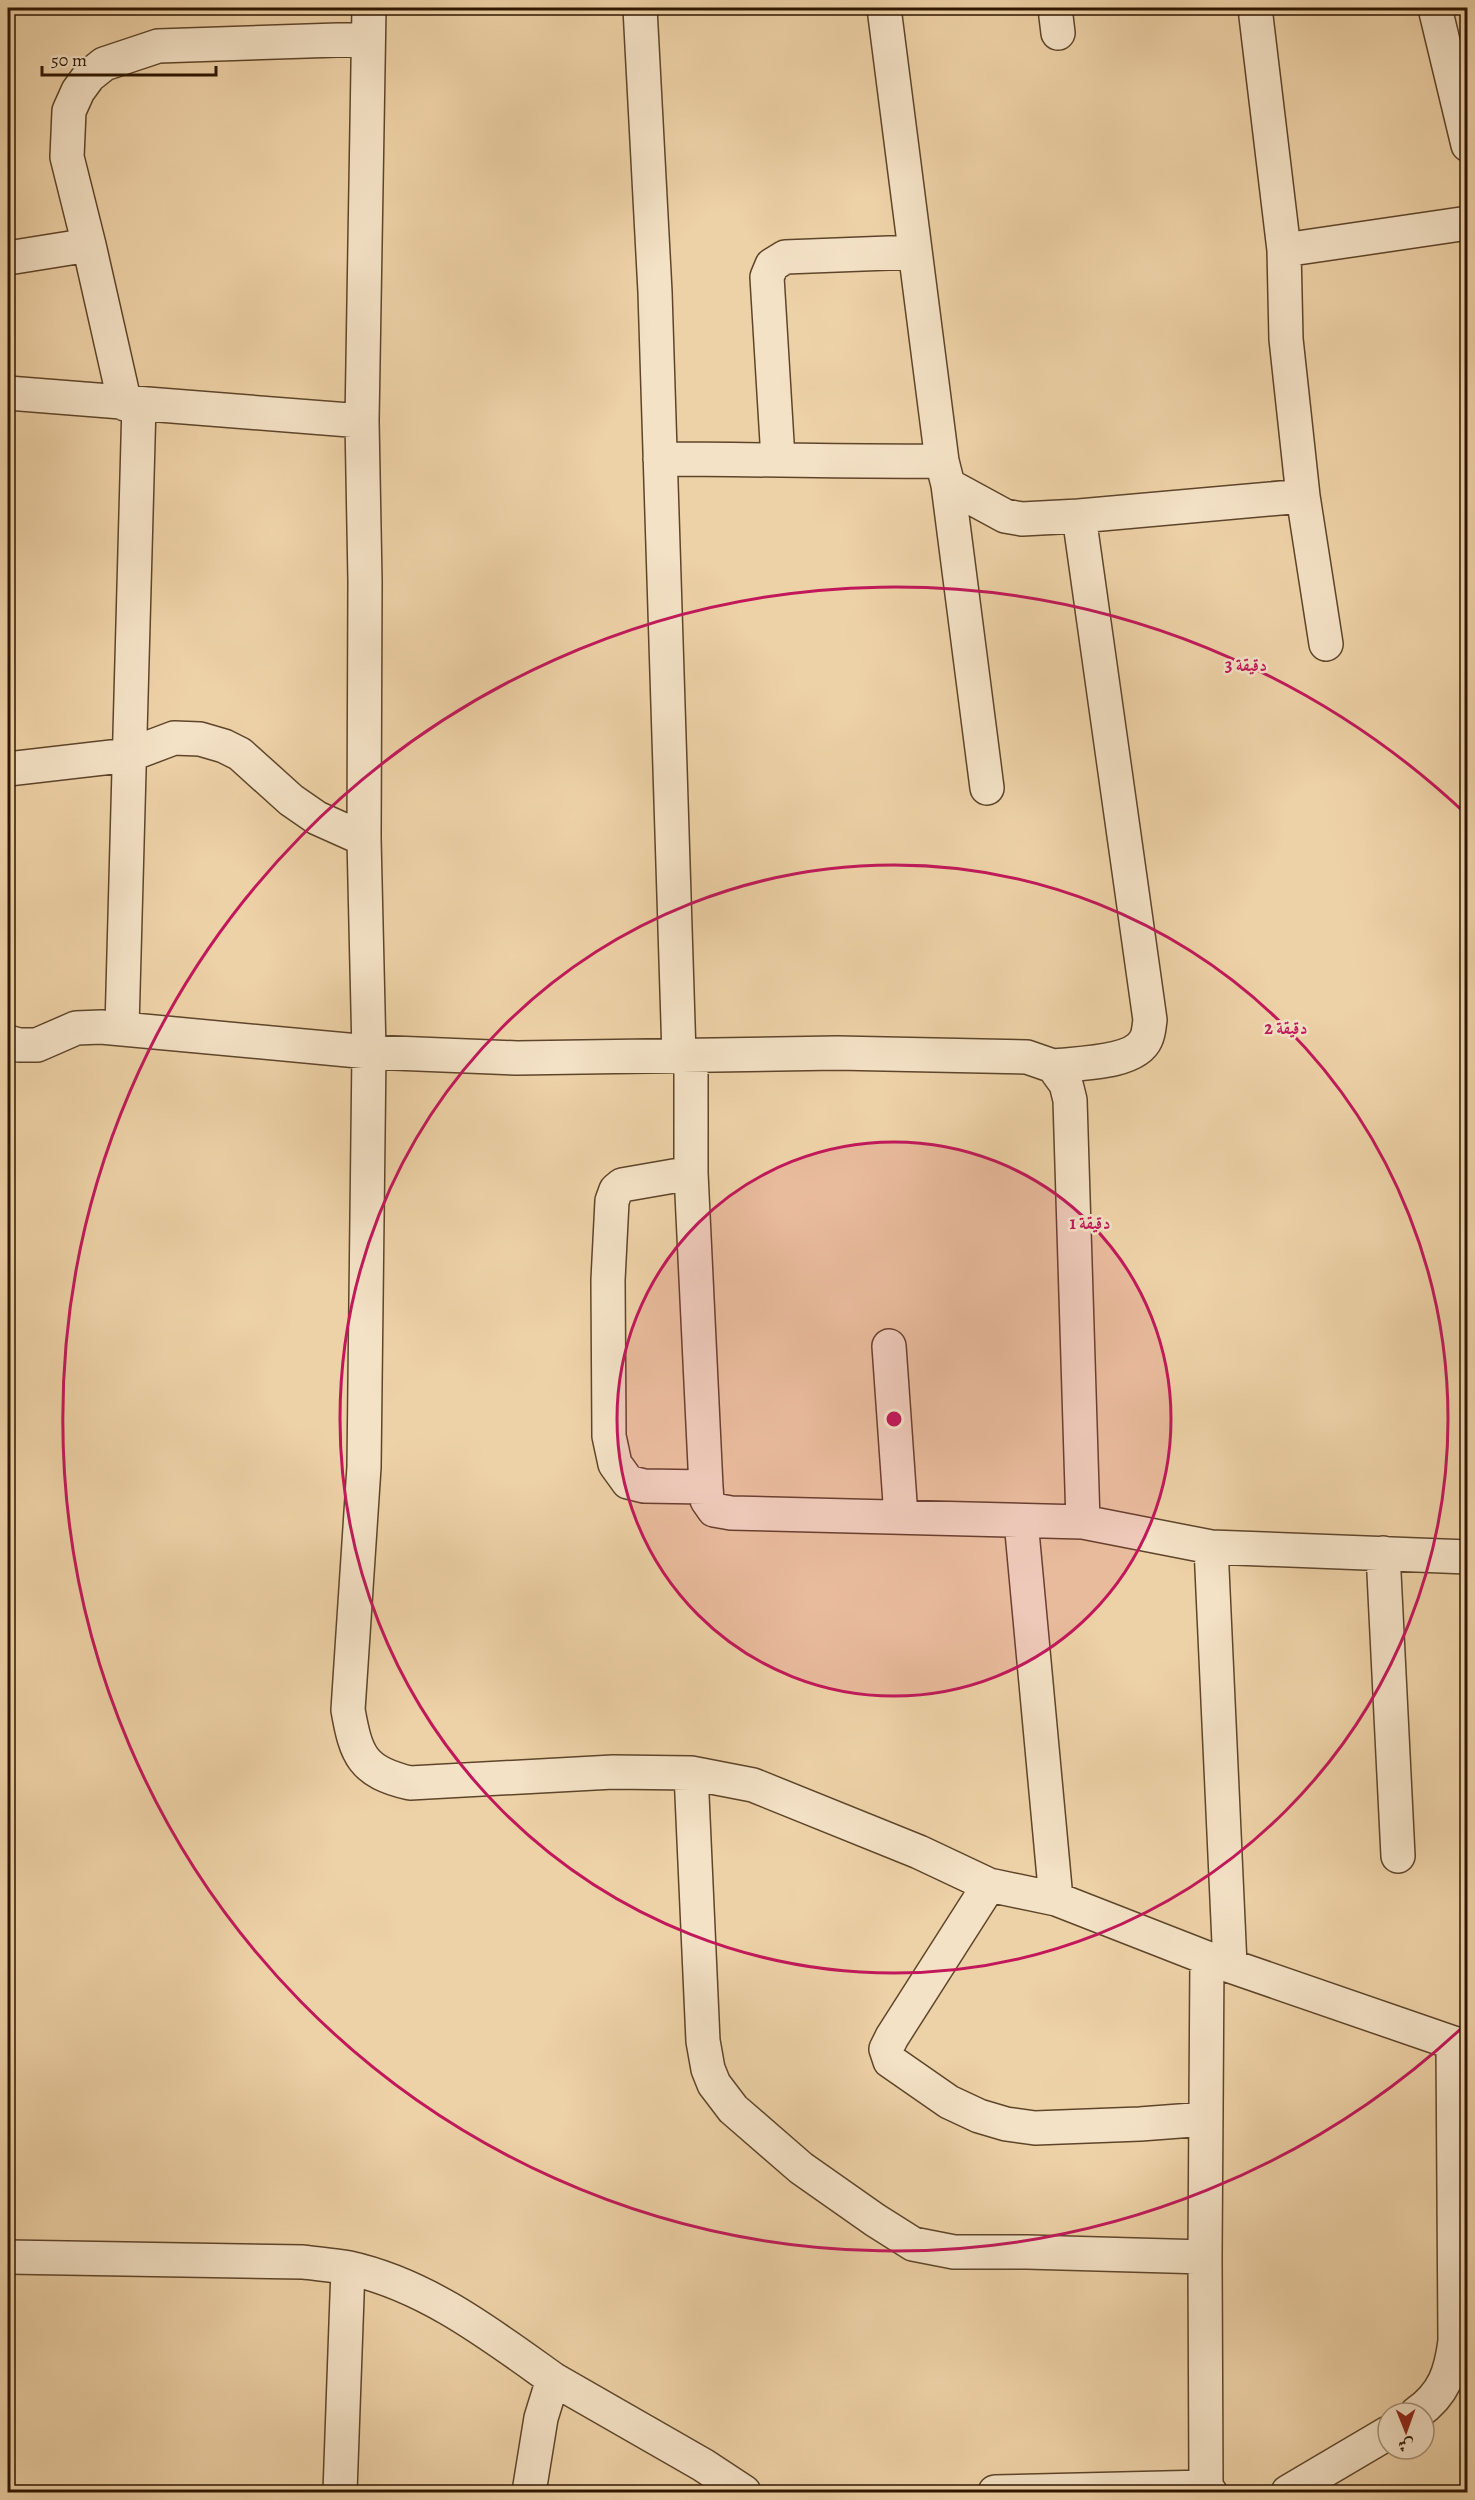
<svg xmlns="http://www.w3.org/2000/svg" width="1475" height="2500" font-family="Alegreya,Amiri,serif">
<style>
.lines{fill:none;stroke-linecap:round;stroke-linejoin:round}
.minor-casing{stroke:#5e452a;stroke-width:36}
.minor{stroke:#f4e2c6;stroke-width:33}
.ring{fill:none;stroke:#c2185b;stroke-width:3}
.centre{fill:#c2185b;stroke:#f4e2c6;stroke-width:3}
.ring-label{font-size:18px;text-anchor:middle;font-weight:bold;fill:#c2185b;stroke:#f4e2c6;stroke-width:5;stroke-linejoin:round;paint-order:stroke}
</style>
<rect width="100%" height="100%" fill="#eed2a7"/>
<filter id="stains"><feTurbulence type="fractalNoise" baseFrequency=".00333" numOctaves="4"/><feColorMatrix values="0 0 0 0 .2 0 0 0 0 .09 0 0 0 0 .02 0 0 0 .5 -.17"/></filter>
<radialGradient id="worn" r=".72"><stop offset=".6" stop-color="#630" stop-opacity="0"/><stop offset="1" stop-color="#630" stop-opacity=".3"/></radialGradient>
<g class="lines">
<defs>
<path id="minor" d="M369,8L362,421L365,581L364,839L369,1052L364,1467L348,1710C356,1755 362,1772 410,1783L613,1772L691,1773L753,1785L919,1852L989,1885L1056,1899L1207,1958L1468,2048
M640,8L655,292L679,1055
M884,8L942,461L948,485L987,788
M1055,8L1058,33
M1255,8L1284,250
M1435,8L1468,145
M8,258L89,245
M8,393L362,421
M125,404L89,245L67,157L69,111L78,91L89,76L104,64L158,46L368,39
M660,459C754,459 848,462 942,461
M778,459L767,277L772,265L785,257L915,252
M948,485L1005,516L1022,519L1079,516L1150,1020C1149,1026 1149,1033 1146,1039C1135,1064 1077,1063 1053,1066
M1079,516L1303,496
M1326,644L1303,496L1286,339L1284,250L1468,223
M8,769L129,755L174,738L200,739L224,746L240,754L291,800L317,818L364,839
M122,1027L139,404
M8,1042L19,1045H37L76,1028L101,1027L369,1052L517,1058L837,1053L1027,1057L1053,1066L1066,1084L1070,1100L1083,1522
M691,1055V1173L706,1487L707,1500L714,1510L731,1513L1083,1522L1211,1547L1468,1557
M691,1173L622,1185L616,1190L612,1201L608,1280L609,1436L615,1464L628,1482L644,1486L706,1487
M889,1346L901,1517
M1021,1521L1056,1899
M1211,1547L1230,1965
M1383,1553L1398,1856
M691,1773L703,2041L708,2069L714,2084L733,2109L801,2168L875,2220L913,2244L954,2252H1027L1205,2257
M989,1885L892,2037L886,2049L890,2061L949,2102L979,2116L1006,2124L1035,2128L1140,2124L1206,2119
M1207,1958L1205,2257L1206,2487L1210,2492
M8,2257L303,2262C318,2264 334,2265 349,2268C426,2285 490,2334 553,2379
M1417,2413C1444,2394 1451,2372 1455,2341L1453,2043
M340,2492L348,2268
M529,2492L541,2418L553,2379L703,2465L744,2492
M995,2492L1206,2487
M1288,2492L1388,2433"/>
</defs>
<use href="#minor" class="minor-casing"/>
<use href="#minor" class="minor"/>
</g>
<circle cx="894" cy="1419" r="277" fill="#c2185b" fill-opacity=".12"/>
<g class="ring">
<circle cx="894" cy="1419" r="277"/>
<circle cx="894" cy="1419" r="554"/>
<path d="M1467 2023A832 832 0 1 1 1467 815"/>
</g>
<circle cx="894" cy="1419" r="9" class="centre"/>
<g class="ring-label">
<text x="1246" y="671">3 دقيقة</text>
<text x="1286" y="1034">2 دقيقة</text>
<text x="1090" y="1229">1 دقيقة</text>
</g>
<rect width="1475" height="2500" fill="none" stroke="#eed2a7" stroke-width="30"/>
<rect x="9" y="9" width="1457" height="2482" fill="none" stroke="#2e1600" stroke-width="3"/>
<rect x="15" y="15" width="1445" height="2470" fill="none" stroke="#2e1600" stroke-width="1.5"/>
<g transform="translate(1406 2431) rotate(179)"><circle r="28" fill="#f4e2c6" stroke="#a59077" stroke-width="1.5"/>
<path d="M0-4.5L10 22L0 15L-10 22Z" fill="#8f2418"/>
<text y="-9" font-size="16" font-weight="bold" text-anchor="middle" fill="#2e1600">ش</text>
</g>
<path d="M42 66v9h174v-9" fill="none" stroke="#2e1600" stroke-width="3"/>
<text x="51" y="66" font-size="18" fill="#2e1600" stroke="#f4e2c6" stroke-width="4.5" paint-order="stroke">50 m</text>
<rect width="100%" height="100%" filter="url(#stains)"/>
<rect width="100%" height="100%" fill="url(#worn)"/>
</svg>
